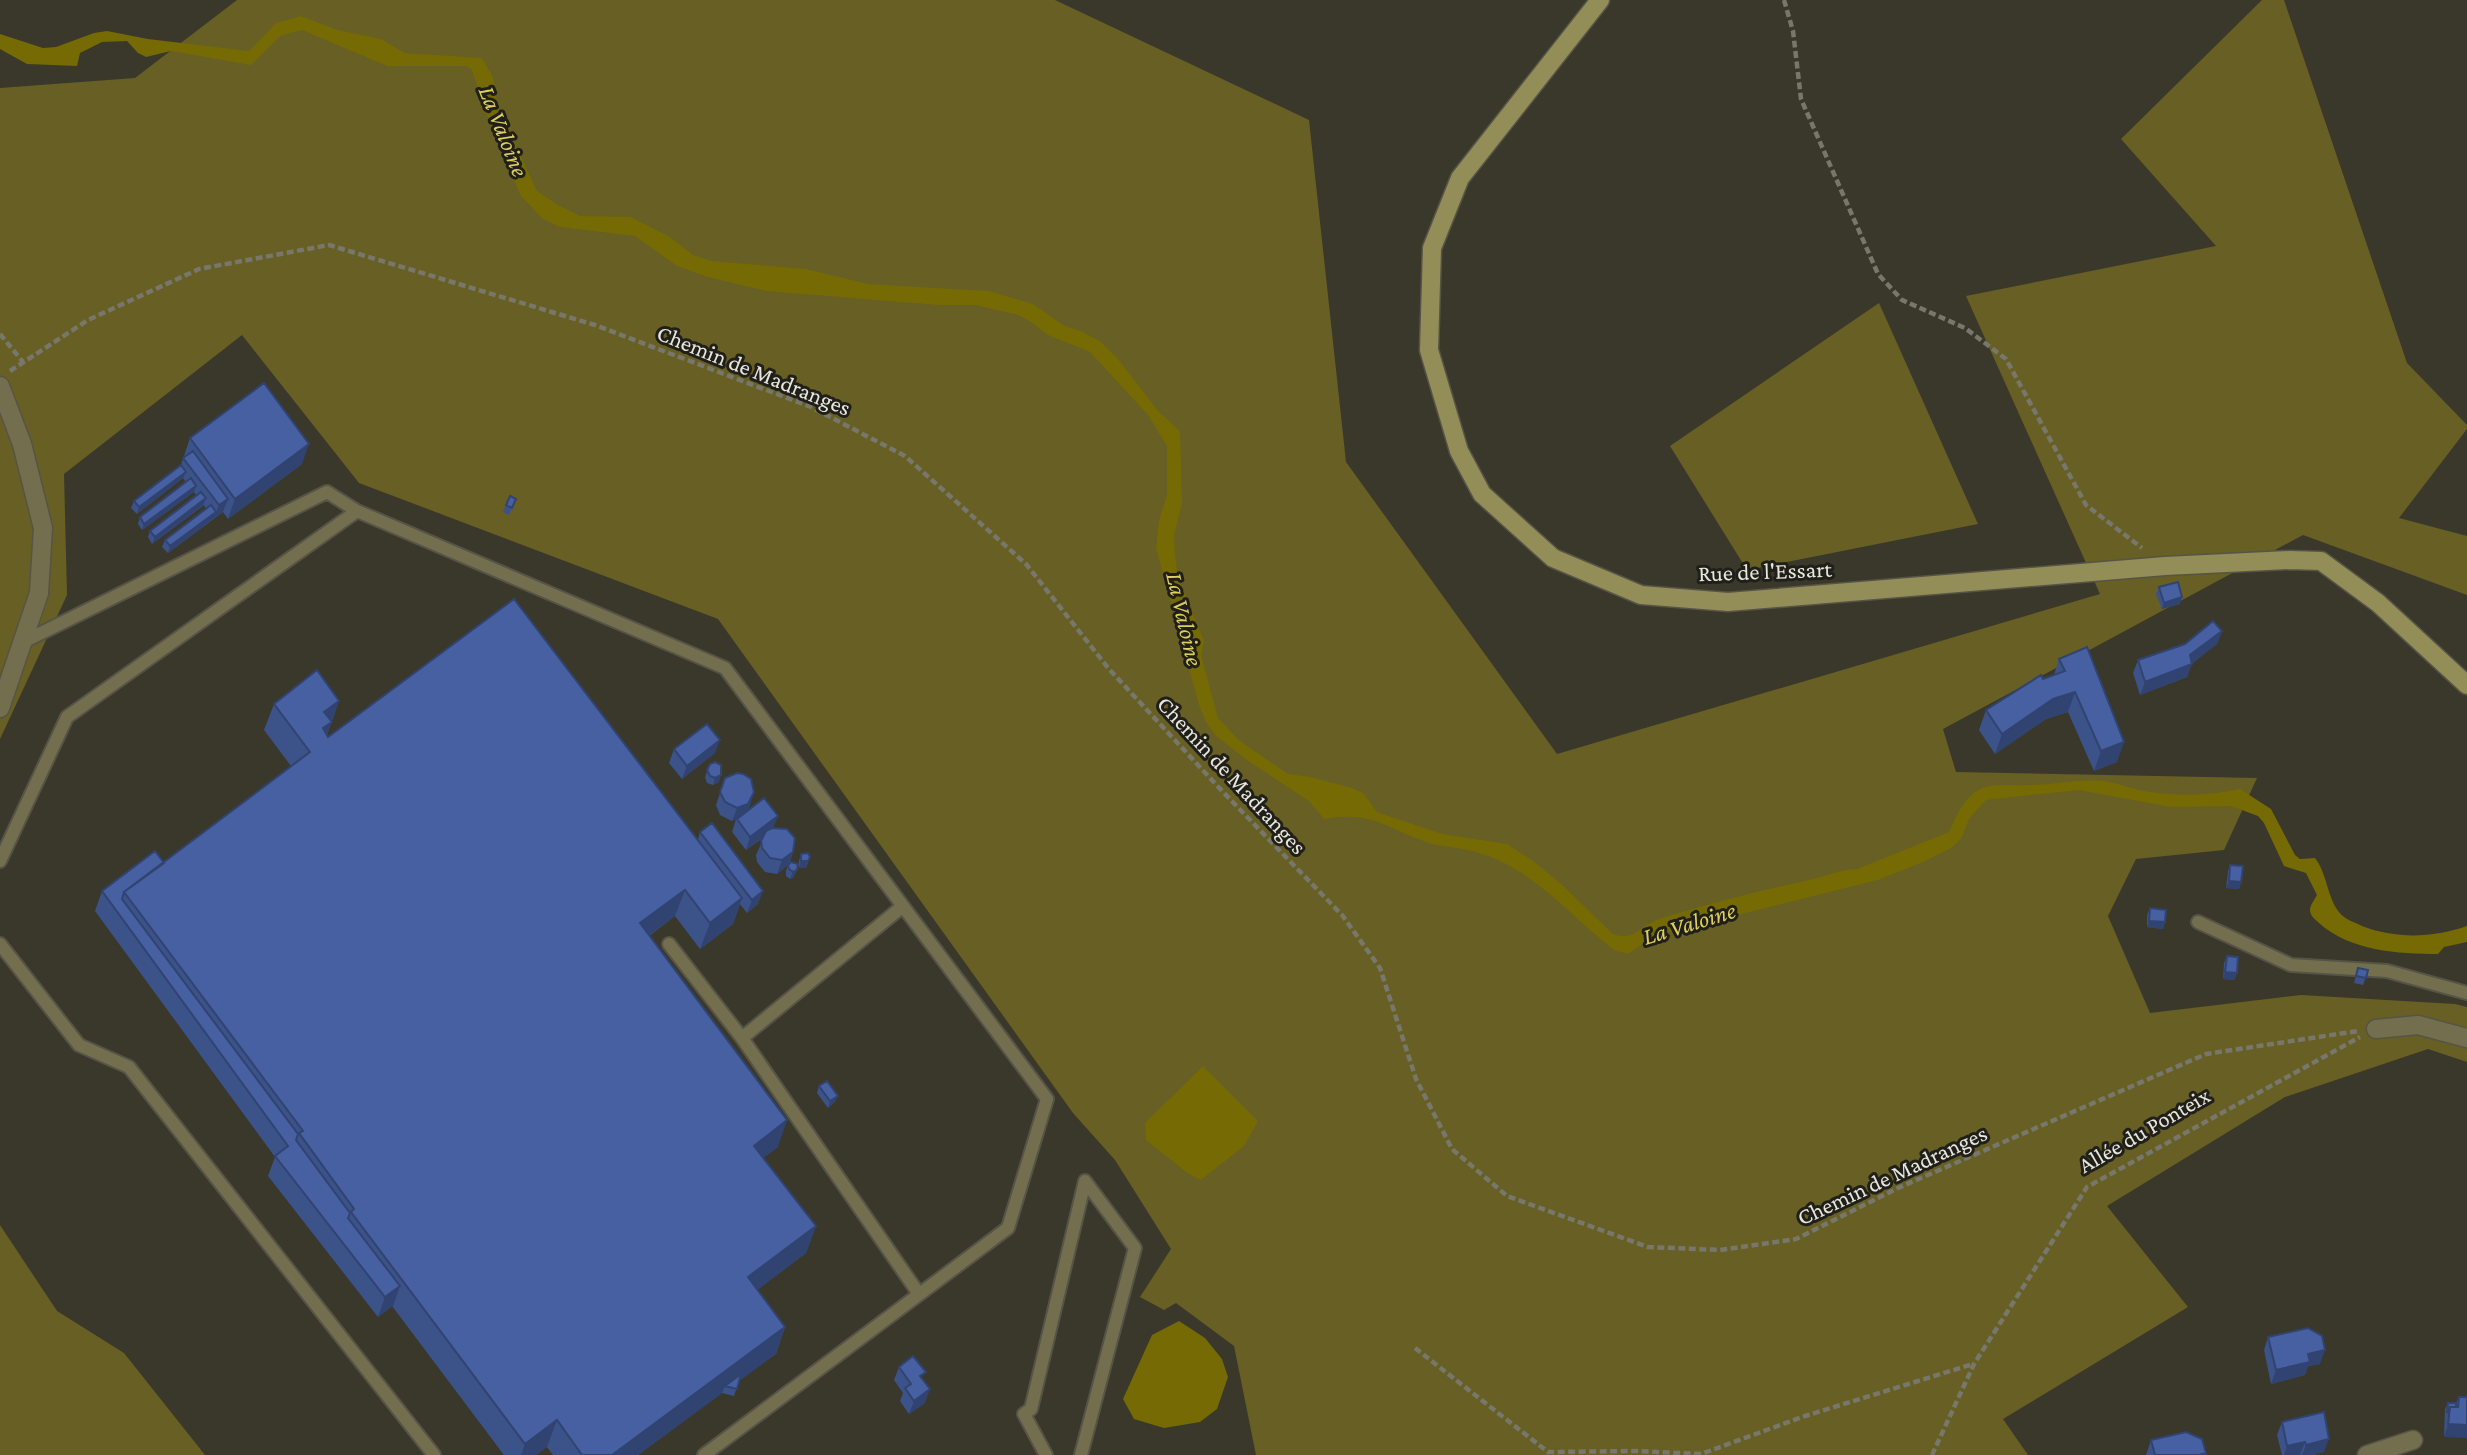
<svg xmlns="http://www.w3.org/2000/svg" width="2467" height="1455" font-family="'Crimson Pro',serif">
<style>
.green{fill:#675f24}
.water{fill:#756a04}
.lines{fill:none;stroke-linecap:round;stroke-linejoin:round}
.lane-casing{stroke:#565447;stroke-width:16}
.street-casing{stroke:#565447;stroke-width:21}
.secondary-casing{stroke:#565447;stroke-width:21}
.path{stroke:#78776b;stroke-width:4.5;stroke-dasharray:7 3.5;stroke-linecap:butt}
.lane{stroke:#736f4e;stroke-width:12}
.street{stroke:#736f4e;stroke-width:18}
.secondary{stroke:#938d58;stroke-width:18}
.wall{fill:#3c538a}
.shaded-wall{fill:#314371}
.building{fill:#4660a1;stroke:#314371;stroke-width:2}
.labels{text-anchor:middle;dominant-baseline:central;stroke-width:6;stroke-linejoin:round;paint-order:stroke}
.street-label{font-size:23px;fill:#e8e7de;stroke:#201f19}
.water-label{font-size:24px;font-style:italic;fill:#ddcf5a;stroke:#201f19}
</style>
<rect width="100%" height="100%" fill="#3a382a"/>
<path class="green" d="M237,0H1055L1309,120L1346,462L1557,754L2100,594L1966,296L2216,246L2121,139L2262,0H2284L2407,363L2467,425V429L2399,518L2467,536V595L2303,535L1943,729L1956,772L2257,778L2224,850L2136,859L2108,916L2150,1013L2301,995L2455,1004L2467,1007V1062L2428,1049L2285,1097L2107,1206L2188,1307L2003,1419L2028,1455H1256L1234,1346L1176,1303L1164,1310L1140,1297L1171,1249L1115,1160L1073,1113L718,619L359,483L242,335L64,474L67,595L0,739V88L135,78Z
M1879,303L1978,524L1747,570L1670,446Z
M0,1225L57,1311L124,1353L205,1455H0Z"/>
<path class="water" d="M301,16L338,30L381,39L405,53L482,58L493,77L497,105L537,191L558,205L580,216L631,217L670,237L693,255L712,261L806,269L868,284L989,291L1033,304L1063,325L1083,332L1101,342L1118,359L1159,412L1180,431L1182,503L1174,535L1175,555L1178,578L1204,641L1201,655L1218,718L1240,741L1288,774L1311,777L1352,788L1363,793L1377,812L1442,834L1507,844L1532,860L1560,883L1613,934C1635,942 1641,924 1662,918C1710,903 1759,891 1809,880C1826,876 1839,870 1857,869L1949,832C1955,818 1962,802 1975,792C1989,782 2011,786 2027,785C2053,785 2077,779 2102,781C2115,782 2127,787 2139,790C2173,797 2207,796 2240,789L2271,809L2295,855L2300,859L2315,858C2327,873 2327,897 2339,912C2344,919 2354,922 2362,926C2396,939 2432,938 2467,926V942L2444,947L2438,954C2398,954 2350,951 2319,923C2315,919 2310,916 2310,910C2310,905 2315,899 2317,895L2306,873L2284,866L2264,823L2258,816L2231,806L2171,807L2078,790L1986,800L1969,819L1961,839L1951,848L1923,862L1878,880L1654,936L1628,954L1614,950C1570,916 1535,870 1479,853C1462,847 1443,848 1426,842C1383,827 1373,811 1324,819L1309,801L1248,761L1216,736L1206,722L1199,705L1156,548L1159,520L1167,496V446L1148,415L1090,352L1048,335L1031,322L1018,315L976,305H938L766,291L708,277L677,266L635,236L560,227L543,219L521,196L490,124L472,70L466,66H387L302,30L280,36L251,65L171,51L146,57L138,53L127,41L102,42L80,53L77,66L27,64L0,49V34L43,48L56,47L94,33L107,31L148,39L249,51L276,23Z
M1203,1066L1258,1121L1244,1146L1201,1180L1186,1172L1146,1140L1145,1123Z
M1179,1321L1205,1338L1222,1359L1228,1377L1217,1409L1200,1422L1164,1428L1134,1419L1123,1399L1152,1335Z"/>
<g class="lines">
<defs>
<path id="lane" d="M23,642L327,492L357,511
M0,861L67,717L357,511L725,668L1047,1099L1008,1228L704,1455
M903,906L742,1038L919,1294
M2198,922L2291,965L2387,971L2467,993
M0,944L79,1045L129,1067L434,1455
M669,944L742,1038
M1046,1455L1024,1414L1031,1409L1085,1181L1135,1248L1081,1455"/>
<path id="street" d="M0,386L22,444L43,528L39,593L0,708
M2376,1029L2418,1025L2467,1038
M2367,1455L2413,1440"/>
<path id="secondary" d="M1600,0L1460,178L1432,248L1429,350L1459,451L1482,494L1553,558L1641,595L1728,602L2165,566L2290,560L2321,561L2378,603L2467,685"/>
</defs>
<use href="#lane" class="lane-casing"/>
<use href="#street" class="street-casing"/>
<use href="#secondary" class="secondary-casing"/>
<path class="path" d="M1784,0L1793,31L1801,99L1878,274L1902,300L1965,328L2006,359L2086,505L2142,548
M0,334L23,362
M10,371L88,320L199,269L329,245L595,325L811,407L905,456L1026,564L1109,669L1223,792L1342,915L1380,968L1416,1079L1452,1149L1507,1196L1648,1247L1720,1250L1796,1239L1898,1188L2206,1054L2358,1031
M1415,1348L1548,1452L1636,1451L1701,1454L1805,1416L1973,1364
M1932,1455L1974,1364L2087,1187L2360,1037"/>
<use href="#lane" class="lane"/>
<use href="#street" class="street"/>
<use href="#secondary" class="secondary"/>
</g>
<path class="wall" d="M190,438L302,464L228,519L223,512L168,553L162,547L165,540L206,509L204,505L152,544L148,537L150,531L196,495L194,492L142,530L138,524L140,517L186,482L183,478L137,514L131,508L134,501L181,465Z
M516,499L509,515L503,512L506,505Z
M2159,587L2180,604L2162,609L2156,594Z
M2222,631L2217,644L2192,663L2187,677L2140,695L2133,673L2138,660Z
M2059,659L2117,762L2094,771L2068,712L2046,719L1995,754L1979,730L1986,710L2043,679L2054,675Z
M339,701L327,735L328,737L698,840L700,832L758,904L747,913L740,904L733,924L700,949L675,916L649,936L778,1147L763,1158L816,1226L806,1253L757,1290L785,1327L776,1354L739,1380L734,1396L722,1393L638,1455H553L547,1447L536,1455H504L392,1306L378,1317L268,1176L275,1157L95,911L102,891L164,863L291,766L264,730L274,704Z
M674,749L715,753L682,779L669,763Z
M710,764L719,782L713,785L707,783L705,777Z
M725,778L750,806L747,811L774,828L793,852L789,864L791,862L794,877L790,879L786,876V871L788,865L777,874L765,872L757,862L756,855L764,837L746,850L732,832L736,819L732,821L720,815L716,805Z
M801,854L810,857L806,868H799V861Z
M2230,865L2241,882L2239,889L2226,888L2228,871Z
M2150,908L2165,922L2163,929L2147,927V915Z
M2227,956L2237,973L2234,980L2223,979L2224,963Z
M2358,968L2368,970L2363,985L2354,983Z
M819,1086L835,1102L828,1108L817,1093Z
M2268,1337L2320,1364L2308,1366L2305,1375L2271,1384L2264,1350Z
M899,1367L923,1379L925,1403L909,1414L900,1401L903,1393L894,1380Z
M2459,1397H2467L2444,1437L2445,1409L2448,1403H2456Z
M2282,1422L2324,1452L2313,1455H2282L2277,1435Z
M2151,1440L2206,1453V1455H2146Z"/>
<path class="shaded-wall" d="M309,444L302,464L228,519L235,499Z
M186,472L183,478L137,514L139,507Z
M196,486L194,492L142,530L144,524Z
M206,498L203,505L152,544L155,537Z
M228,499L223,512L214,518L219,505Z
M216,512L214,518L168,553L170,546Z
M2182,597L2180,604L2162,609L2164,603Z
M2222,631L2217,644L2192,664L2187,677L2140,695L2145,682L2190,655Z
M2075,692L2068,712L2046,719L1995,754L2002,734L2053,699Z
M339,701L322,748L318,751L324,712Z
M720,740L715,753L682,779L687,766Z
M2124,742L2117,762L2094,771L2101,751Z
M721,775L719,782L713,785L715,778Z
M754,792L750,806L743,817L732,821L737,808Z
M778,816L773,829L746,850L750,837Z
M793,852L788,865L777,874L782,860Z
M801,861H808L806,868H799Z
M797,870L794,877L790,879L793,872Z
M2229,881L2241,882L2239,889L2226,888Z
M685,890L675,916L630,949L640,923Z
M763,891L758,904L747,913L752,900Z
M742,898L733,924L700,949L710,923Z
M2149,921L2165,922L2163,929L2147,927Z
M2225,972L2237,973L2234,980L2223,979Z
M838,1096L835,1102L828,1108L830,1101Z
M787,1120L778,1147L744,1172L754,1146Z
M816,1226L806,1253L739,1304L748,1277Z
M400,1286L393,1306L378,1317L385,1297Z
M785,1327L776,1354L730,1388L725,1386L722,1393L638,1455H612Z
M2325,1350L2320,1364L2308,1366L2305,1375L2271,1384L2276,1370L2308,1354Z
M930,1389L925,1403L909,1414L914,1401Z
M557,1420L547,1447L536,1455H521L525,1444Z
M2448,1424L2467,1425V1438L2444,1437Z
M2329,1439L2324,1452L2313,1455H2302L2306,1445Z
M2305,1442L2300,1455H2284L2287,1446Z"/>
<path class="building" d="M264,383L309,444L235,499L190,438Z
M193,451L228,499L219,505L183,458Z
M181,465L186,472L139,507L134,501Z
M191,478L196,486L144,524L140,517Z
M201,492L206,498L155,537L150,531Z
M510,496L516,499L512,508L506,505Z
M211,505L216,512L170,546L165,540Z
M2178,582L2182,597L2164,603L2159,587Z
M514,599L742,898L710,923L685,890L640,923L787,1120L754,1146L816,1226L748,1277L785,1327L612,1455H582L557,1420L525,1444L351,1212L354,1209L299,1133L303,1131L124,892L310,752L274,704L317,670L339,701L324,712L332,722L323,728L328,737Z
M2213,621L2222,631L2190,655L2192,664L2145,682L2138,660L2185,644Z
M2087,647L2124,742L2101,751L2075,692L2053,699L2002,734L1986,710L2041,675L2043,679L2065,671L2059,659Z
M707,724L720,740L687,766L674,749Z
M715,762L721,765V775L715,778L710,776L707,770L710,764Z
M737,773L743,774L751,779L754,792L748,804L737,808L725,802L720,792L725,778Z
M764,798L778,816L750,837L737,819Z
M712,823L763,891L752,900L700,832Z
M772,828L787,829L795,838L793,852L782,860L770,858L762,848L761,841L766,831Z
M155,851L164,863L124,892L122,899L298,1134L296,1140L350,1213L348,1218L400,1286L385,1297L275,1156L288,1146L102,891Z
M808,853L810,857L808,861H801V854Z
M791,862L798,864L797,870L793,872L789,869L788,865Z
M2230,865L2243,866L2241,882L2229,881Z
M2150,908L2166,910L2165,922L2149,921Z
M2227,956L2238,957L2237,973L2225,972Z
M2358,968L2368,970L2366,978L2356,976Z
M827,1081L838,1096L830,1101L819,1086Z
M2308,1328L2322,1336L2325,1350L2308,1354L2310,1362L2276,1370L2268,1337Z
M913,1356L926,1372L920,1376L930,1389L914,1401L905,1388L911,1384L899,1367Z
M741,1374L737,1389L725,1386Z
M2459,1397H2467V1425L2448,1424L2450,1407H2458Z
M2448,1403H2456V1407H2450L2447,1413Z
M2324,1412L2329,1439L2306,1445L2305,1442L2287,1446L2282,1422Z
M2186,1432L2202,1439L2206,1453L2199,1455H2155L2151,1440Z"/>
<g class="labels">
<g class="street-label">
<text transform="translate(754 370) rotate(22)">Chemin de Madranges</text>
<text transform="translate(1765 571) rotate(-2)">Rue de l'Essart</text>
<text transform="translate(1232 775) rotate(47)">Chemin de Madranges</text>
<text transform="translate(2144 1130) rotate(-30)">Allée du Ponteix</text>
<text transform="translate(1892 1175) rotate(-25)">Chemin de Madranges</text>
</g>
<g class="water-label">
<text transform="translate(504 131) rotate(68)">La Valoine</text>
<text transform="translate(1185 619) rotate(77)">La Valoine</text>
<text transform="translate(1689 923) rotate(-17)">La Valoine</text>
</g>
</g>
</svg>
